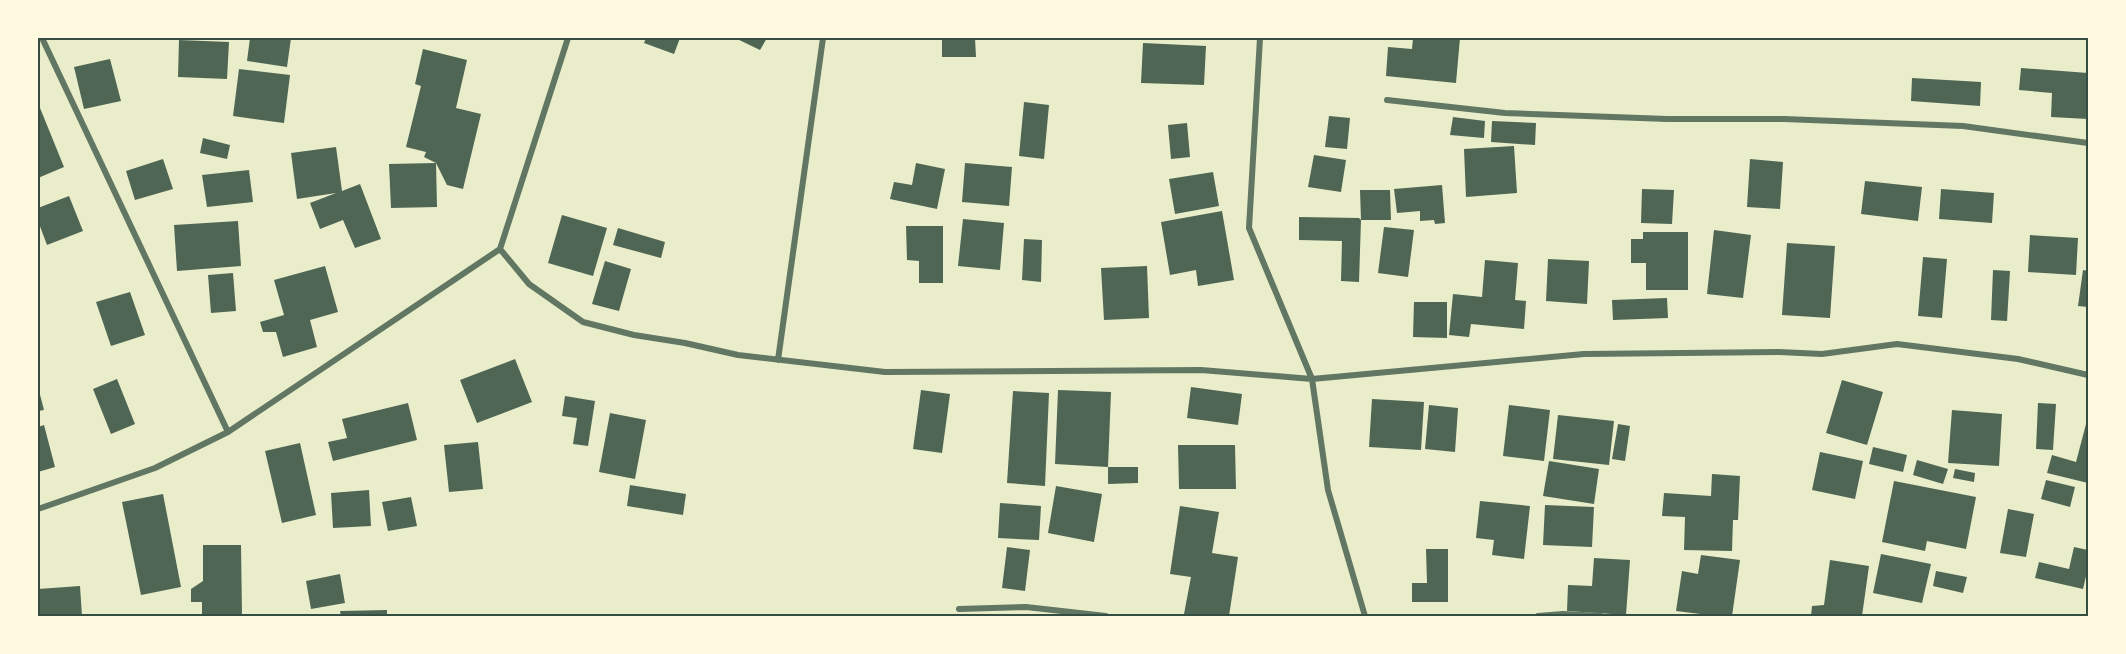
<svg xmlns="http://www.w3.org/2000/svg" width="2126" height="654" font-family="'Varela Round',sans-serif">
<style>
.building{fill:#4f6655}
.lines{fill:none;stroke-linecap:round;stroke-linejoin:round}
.minor{stroke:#617663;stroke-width:6}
.neatline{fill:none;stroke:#344e41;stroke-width:2}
</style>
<rect width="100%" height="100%" fill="#e9edc9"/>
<path class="building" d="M250,38H291L287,67L247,61Z
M646,38H680L674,54L644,43Z
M735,38H767L760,50Z
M942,38H975L976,57H942Z
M1413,38H1460L1456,83L1386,76L1388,47L1412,49Z
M179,40L229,42L227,79L178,77Z
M1143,43L1206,46L1204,85L1141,83Z
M423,49L467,60L456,108L481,114L463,189L447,185L436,163L424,157L426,152L406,147L421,86L415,84Z
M110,59L121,101L84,109L74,67Z
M2021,68L2088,73V119L2051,117L2052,93L2019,90Z
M239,69L290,75L284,123L233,116Z
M1912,78L1981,82L1980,106L1911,101Z
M1024,102L1049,105L1044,159L1019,156Z
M38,103L64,167L38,178Z
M1329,116L1350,118L1347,149L1325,147Z
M1453,117L1485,121L1484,138L1450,135Z
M1492,121L1536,123L1535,145L1491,142Z
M1187,123L1190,157L1171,159L1168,125Z
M203,138L230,145L227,159L200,153Z
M1514,146L1517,193L1466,197L1464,149Z
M336,147L342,191L360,184L381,239L355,248L343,220L320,229L310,203L336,193L297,199L291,153Z
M1314,155L1346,160L1341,192L1308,187Z
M163,159L173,189L135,200L126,171Z
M1750,159L1783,162L1780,209L1747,207Z
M436,163L437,207L391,208L389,164Z
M916,163L945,169L937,209L890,199L894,182L912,185Z
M965,163L1012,167L1009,206L962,202Z
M249,170L253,202L207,207L202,175Z
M1213,172L1219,206L1175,214L1169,179Z
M1865,181L1922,187L1918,221L1861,214Z
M1442,185L1445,223L1435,224L1434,220L1420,221V211L1397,213L1394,189Z
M1642,189L1674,190L1672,224L1641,223Z
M1941,189L1994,193L1992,223L1939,219Z
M1360,190H1390L1391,220H1361Z
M69,196L83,231L47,245L38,221V208Z
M1222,211L1234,280L1198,286L1196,270L1170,275L1161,222Z
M562,215L607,228L593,276L548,263Z
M1299,217L1359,218L1361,220L1359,282L1341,281L1342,241L1299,240Z
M963,219L1004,223L1000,270L958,266Z
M238,221L241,266L177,271L174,225Z
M906,226H943V283H919V261L907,260Z
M1384,227L1414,230L1408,277L1378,273Z
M618,228L665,242L661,258L613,245Z
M1714,230L1751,235L1743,298L1707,294Z
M1643,232H1688V290H1646V263H1631V239H1643Z
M2030,235L2078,238L2076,275L2028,272Z
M1024,239L1042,240L1041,282L1022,280Z
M1787,243L1835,246L1830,318L1782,315Z
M1923,257L1947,259L1942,318L1918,316Z
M1548,259L1589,261L1587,304L1546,301Z
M1485,260L1518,263L1515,300L1526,301L1524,329L1471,324L1469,337L1449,335L1453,294L1482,297Z
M605,261L631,269L619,311L592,304Z
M325,266L338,312L310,320L317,347L283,357L276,332H263L260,322L284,315L274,280Z
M1147,266L1149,318L1104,320L1101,268Z
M1993,270L2010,271L2007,321L1991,320Z
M2083,270L2088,271V307L2078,306Z
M233,273L236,311L211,313L208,275Z
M130,292L145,335L111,346L96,302Z
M1667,298L1668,318L1613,320L1612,300Z
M1414,302H1447V338L1413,337Z
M515,359L532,402L477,423L460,380Z
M117,379L135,424L111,434L93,389Z
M1842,380L1883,392L1867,445L1826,433Z
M38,387L44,410L38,411Z
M1191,387L1242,394L1238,425L1187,418Z
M921,390L950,394L942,453L913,449Z
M1058,390L1111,392L1108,467L1055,464Z
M1013,391L1049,393L1045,486L1007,483Z
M565,396L595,401L588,446L573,444L577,418L562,416Z
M1372,399L1424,402L1421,450L1369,447Z
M408,403L417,440L333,461L328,442L347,438L342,419Z
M2038,403L2056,404L2053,450L2036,449Z
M1429,405L1458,408L1455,452L1425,449Z
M1509,405L1550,410L1544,461L1503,456Z
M1952,410L2002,414L1999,466L1948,463Z
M610,413L646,420L635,479L599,472Z
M1558,415L1614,421L1609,465L1553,459Z
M1618,424L1630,426L1625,461L1612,459Z
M2086,424L2088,425V483L2047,473L2052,455L2076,462Z
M44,425L55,467L38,472V427Z
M478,442L483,489L449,492L444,445Z
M300,443L316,515L282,523L265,451Z
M1178,445H1235L1236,489H1179Z
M1873,447L1907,455L1903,472L1869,464Z
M1820,452L1863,461L1855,499L1812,490Z
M1917,460L1948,469L1943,484L1913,475Z
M1549,461L1599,469L1594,504L1543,496Z
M1108,467H1138V483L1108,484Z
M1955,469L1975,473L1974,482L1953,478Z
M1712,474L1740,476L1738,520H1733L1732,551L1684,550L1685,517L1662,516L1664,493L1711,496Z
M2046,480L2075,487L2070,507L2041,499Z
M1894,481L1976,497L1966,549L1927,541L1925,551L1882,542Z
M630,485L686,494L683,515L627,506Z
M1056,486L1102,494L1094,542L1048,533Z
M369,490L371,526L333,528L331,493Z
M163,494L181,587L141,595L122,502Z
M411,497L417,526L388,531L382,502Z
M1480,501L1530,506L1524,559L1492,555L1494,540L1476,538Z
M1000,503L1041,506L1039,540L998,538Z
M1545,505L1594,507L1592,547L1543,545Z
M1180,506L1219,512L1212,553L1238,557L1229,616L1184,614L1191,577L1170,574Z
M2008,509L2034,514L2026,557L2000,553Z
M203,545H241L242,616H202V602H191V589L203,581Z
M1007,547L1030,550L1025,591L1002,588Z
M2074,547L2088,550V568L2083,589L2035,578L2039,562L2069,569Z
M1426,549H1448V602H1412V583H1427Z
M1881,554L1931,564L1922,603L1873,593Z
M1701,555L1740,560L1732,616H1717L1676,611L1682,571L1698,574Z
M1594,558L1630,560L1626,615L1567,611L1568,585L1592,586Z
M1830,560L1869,566L1862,616H1811L1812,606L1824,605Z
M1936,571L1967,577L1963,593L1933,586Z
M340,574L345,603L311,609L306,581Z
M80,586L82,616L38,615V589Z
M387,610V616H341L340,611Z"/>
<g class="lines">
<path class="minor" d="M42,38L228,432
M1260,38L1249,228L1312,379L1328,490L1365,616
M1387,100L1505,113L1667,119H1784L1963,126L2088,143
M500,249L529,284L583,322L634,335L685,343L738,355L885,372L1201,370L1312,379L1584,354L1779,352L1822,354L1897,344L2018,359L2088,375
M778,360L823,38
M38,509L155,468L228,432L500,249L568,38
M959,609L1026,607L1106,616
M1538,616L1563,614L1601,616"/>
</g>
<rect width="2126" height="654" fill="none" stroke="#fefae0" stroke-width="78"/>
<rect x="39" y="39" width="2048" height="576" class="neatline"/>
</svg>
